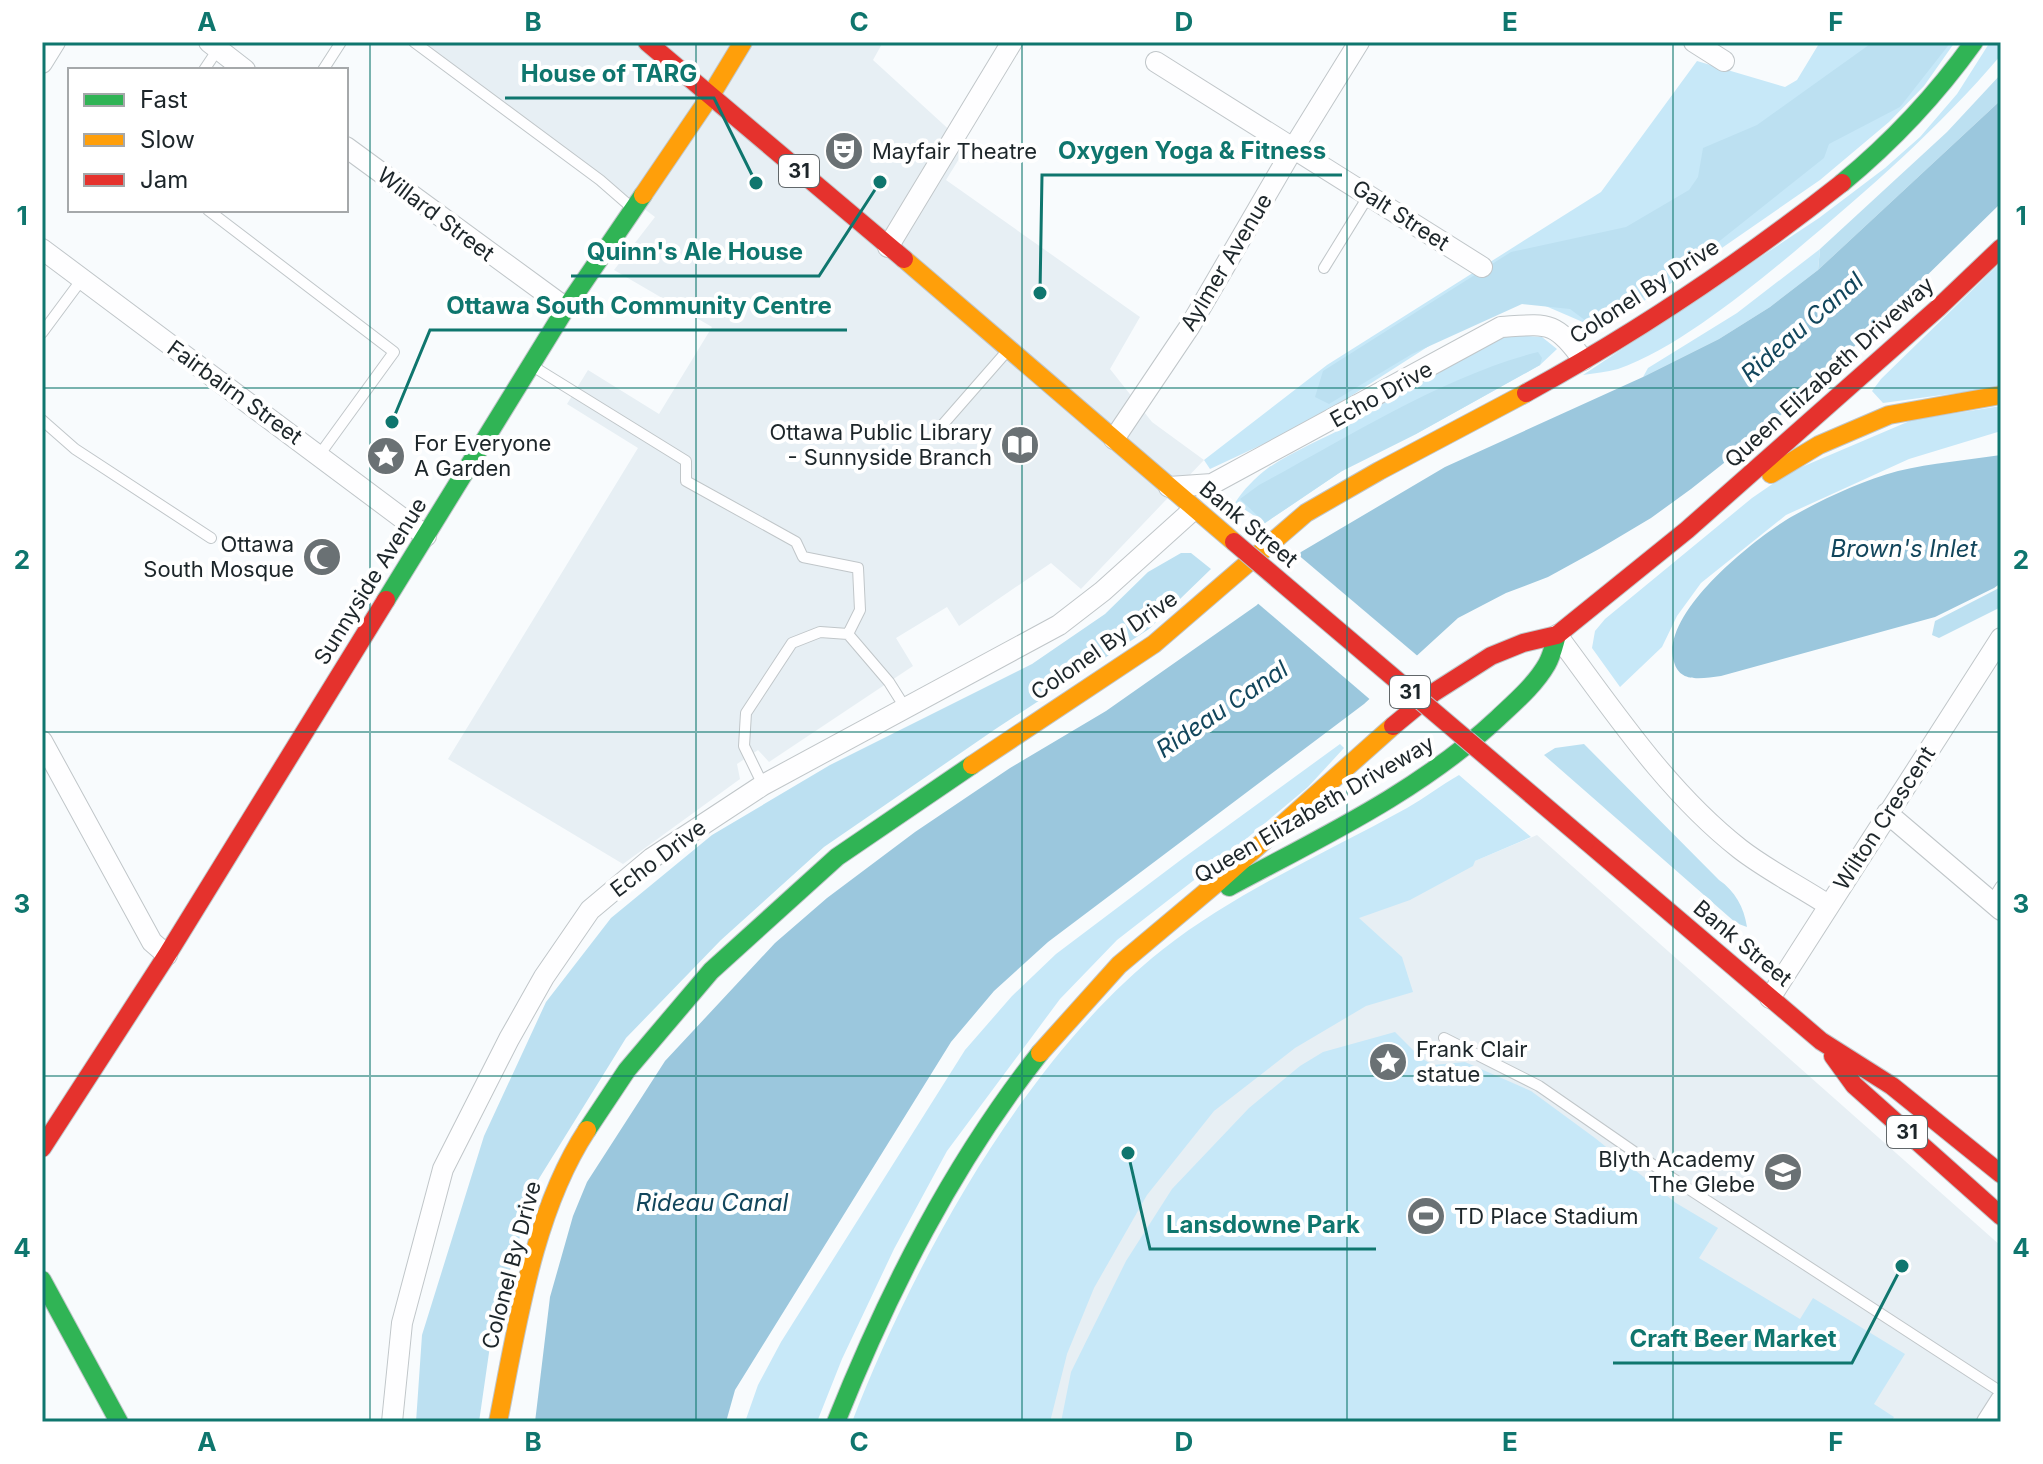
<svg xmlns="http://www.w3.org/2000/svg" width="2043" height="1464" font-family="Inter,sans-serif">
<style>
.built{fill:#e7eff4}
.green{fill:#c7e8f8}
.forest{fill:#bce0f1}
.water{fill:#9bc7dd}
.pier{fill:#f8fbfd}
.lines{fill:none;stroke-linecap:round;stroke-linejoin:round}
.lane-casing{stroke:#c0c6c9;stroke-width:12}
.street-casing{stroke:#c0c6c9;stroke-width:22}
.fast-casing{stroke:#c0c6c9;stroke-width:20}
.slow-casing{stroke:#c0c6c9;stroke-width:20}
.jam-casing{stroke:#c0c6c9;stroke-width:20}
.lane{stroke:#fefeff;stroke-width:10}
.street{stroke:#fefeff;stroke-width:20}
.fast{stroke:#30b455;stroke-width:18}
.slow{stroke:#ff9f0a;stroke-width:18}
.jam{stroke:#e5322d;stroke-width:18}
.jam-bridge-casing{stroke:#bac3c7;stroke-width:20;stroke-linecap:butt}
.jam-bridge{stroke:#e5322d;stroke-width:18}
.grid{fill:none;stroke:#0f766e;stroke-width:2;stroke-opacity:0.55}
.labels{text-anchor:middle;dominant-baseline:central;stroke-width:8;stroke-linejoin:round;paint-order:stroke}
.shield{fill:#fff;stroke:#61676a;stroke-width:2}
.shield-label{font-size:20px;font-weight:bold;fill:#1d262a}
.poi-label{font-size:22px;fill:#1d262a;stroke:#fff;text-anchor:start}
.street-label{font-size:22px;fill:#1d262a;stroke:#fff}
.water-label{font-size:24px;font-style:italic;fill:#12465c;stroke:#fff}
.leader{fill:none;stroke:#0f766e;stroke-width:3}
.callout-dot{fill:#0f766e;stroke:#fff;stroke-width:3}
.callout-label{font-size:24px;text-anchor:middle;font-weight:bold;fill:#0f766e;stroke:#fff;stroke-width:8;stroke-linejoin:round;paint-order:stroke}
.neatline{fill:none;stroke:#0f766e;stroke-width:3}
.grid-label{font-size:26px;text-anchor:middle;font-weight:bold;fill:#0f766e}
</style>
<rect width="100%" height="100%" fill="#f8fbfd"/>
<path class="built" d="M423,42H883L873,60L967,146L946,180L1140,317L1110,369L1152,422L1204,460L1081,589L1051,563L959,626L947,607L896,638L913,666L769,762L758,750L737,764L740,779L623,864L448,759L638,448L567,404L588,370L659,414L712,327L614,270L655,217Z
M1537,835L2001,1246V1422H940L1166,1009L1413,887Z"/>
<path class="green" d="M1820,42H1955L1924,86L1889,122L1820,180L1654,295L1604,324L1585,323L1534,301L1504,304L1457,328L1337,405L1283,435L1210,469L1204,460L1327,365L1601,192L1697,61L1785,87L1797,80Z
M1990,42H2001V55C1939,128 1868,190 1794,252C1747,291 1676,349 1618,369C1607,372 1594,373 1583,375L1819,218L1885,168L1920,137L1957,94Z
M1820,249L1818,270L1770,307L1719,339L1643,377L1648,368L1737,313Z
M2001,262V387L1883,403L1872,391L1881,379Z
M1514,335L1542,337L1557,349L1540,365L1416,434L1342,471L1265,523L1235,503C1243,490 1255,478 1268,468C1293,451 1323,439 1349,425C1399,396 1458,344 1514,335Z
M2001,406V431L1909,459L1786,515L1701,583L1677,616L1662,647L1620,687L1592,648L1595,631L1605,619L1752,498L1790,472L1912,420Z
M1340,744L1344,748L1308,787L1234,849L1117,940L1060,999L947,1151L894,1249L842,1359L817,1422H745L758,1385L781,1342L965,1050L1012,996L1056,954L1182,859Z
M1459,775L1531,837L1475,861L1473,866L1410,900L1359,918L1402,957L1413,992L1366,1006L1295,1048L1214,1111L1147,1195L1094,1288L1067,1354L1050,1422H852C914,1262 1025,1058 1162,950C1237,891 1324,854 1407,808C1425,798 1441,785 1459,775Z
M1395,1032L1421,1058L1433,1065L1465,1062L1531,1091L1595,1138L1676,1203L1718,1228L1699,1258L1800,1319L1813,1298L1905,1354L1874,1404L1894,1417L1891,1422H1061L1071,1372L1126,1261L1172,1189L1249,1108L1300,1066L1323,1052Z"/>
<path class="forest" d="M1873,42H1951L1900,107L1829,144L1824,158L1712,247L1616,317L1594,327L1570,309L1522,304L1412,354L1329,404L1315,397L1323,371L1511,252L1626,227L1689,190L1698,177L1703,148L1757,125Z
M2001,74V100L1818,270L1820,249L1947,132Z
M1538,352L1542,358L1540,365L1416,434L1342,471L1265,523L1240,499L1259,485C1347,438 1441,377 1538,352Z
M1181,553H1191L1211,569L1149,629L997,728L824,847L721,940L626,1038L535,1185L492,1332L479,1422H416L422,1335L484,1136L546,1002L611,918L712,835L830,765L1032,664L1105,614L1148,572Z
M2001,587V607L1939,638L1932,635L1935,621Z
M1584,744L1719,880C1735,891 1744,907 1747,927L1736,923L1544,755L1555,748Z"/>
<path class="water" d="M2001,100V203L1819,381L1748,444L1691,489L1651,518L1599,549L1548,577L1506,593L1458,618L1364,704L1048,942L994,991L951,1042L735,1390L726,1422H535L550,1297L573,1216L587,1182L665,1061L775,943L827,898L915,832L1010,768L1106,711L1257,605L1301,552L1445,467L1643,377L1719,339L1770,307L1818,270Z
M2001,455V583L1994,588L1935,617L1721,676C1703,678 1680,684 1674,662C1659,614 1754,539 1791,517C1825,498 1861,481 1898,471C1932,463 1967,460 2001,455Z"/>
<path class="pier" d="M1296,553L1420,658L1373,702L1255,601Z"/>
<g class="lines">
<defs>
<path id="lane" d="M414,42L600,180L631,207
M204,70L218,49
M323,70L341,42
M208,210L394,352L320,454
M1324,268L1369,195
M42,333L82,279
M534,367L686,461V481L796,542L803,557L858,568L860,610L848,634
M42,420L75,449L211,538
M938,430L1008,350
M763,785L744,746L746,713L792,643L820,632L848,634L889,682L906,709
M1991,902L2001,886
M1444,1038L1539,1086L1672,1178L2001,1392"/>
<path id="street" d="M209,42L245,70
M1694,42L1724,61
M1156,62L1482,267
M42,63L55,42
M346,147L566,308
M888,247L1012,42
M42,249L426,536
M1114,439L1190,326L1294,147L1359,42
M1169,487L1212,484L1501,327C1547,324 1555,320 1583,360
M1557,635C1613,710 1666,791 1740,849C1767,870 1799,886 1828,905
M42,741L152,942L167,955
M1887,813L2001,910
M1770,998L2001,638
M392,1422L402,1323L443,1169L509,1039L544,977L590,910L652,858L763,785L1059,625L1103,591L1194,509
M1987,1422L2001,1400"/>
<path id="fast" d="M1842,183C1893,141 1936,95 1974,42
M386,600L566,308L643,195
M1229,887C1322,837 1420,791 1498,718C1515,702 1535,685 1547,664C1552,655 1554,645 1557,635
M587,1130L627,1070L711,971L837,857L972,765
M42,1280L119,1422
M836,1422C889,1290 952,1165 1040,1053"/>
<path id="slow" d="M643,195L711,95L743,42
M904,259L1234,542
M1771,474L1819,445L1889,415L2001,395
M972,765L1154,644L1306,513L1379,471L1526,393
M1040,1053L1119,965L1219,881L1393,726
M498,1422C517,1327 533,1212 587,1130"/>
<path id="jam" d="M647,42L904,259
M1526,393C1636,333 1743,261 1842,183
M1393,726L1433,693L1491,656L1523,643L1557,635L1687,530L1938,308L2001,248
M1586,841L1821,1041L1892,1086L2001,1174
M1833,1056L1854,1085L2001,1216
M42,1148L167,955L386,600"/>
</defs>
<use href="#lane" class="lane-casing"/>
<use href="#street" class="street-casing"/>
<use href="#fast" class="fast-casing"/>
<use href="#slow" class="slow-casing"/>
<use href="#jam" class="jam-casing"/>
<use href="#lane" class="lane"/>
<use href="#street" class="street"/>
<use href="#fast" class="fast"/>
<use href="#slow" class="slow"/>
<use href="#jam" class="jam"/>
<defs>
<path id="jam-bridge" d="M1234,542L1586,841"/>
</defs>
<use href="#jam-bridge" class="jam-bridge-casing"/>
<use href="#jam-bridge" class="jam-bridge"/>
</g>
<path class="grid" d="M370,42V1422M696,42V1422M1022,42V1422M1347,42V1422M1673,42V1422M42,388H2001M42,732H2001M42,1076H2001"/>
<defs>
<symbol id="theatre-disc" viewBox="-11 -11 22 22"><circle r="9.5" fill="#6a7174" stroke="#fff"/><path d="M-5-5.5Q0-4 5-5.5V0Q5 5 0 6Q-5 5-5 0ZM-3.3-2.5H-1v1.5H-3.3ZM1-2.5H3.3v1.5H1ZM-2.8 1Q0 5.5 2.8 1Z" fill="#fff"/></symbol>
<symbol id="library-disc" viewBox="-11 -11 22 22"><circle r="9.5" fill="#6a7174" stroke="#fff"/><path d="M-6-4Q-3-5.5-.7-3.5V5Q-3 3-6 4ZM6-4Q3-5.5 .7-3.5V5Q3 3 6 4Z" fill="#fff"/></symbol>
<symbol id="sight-disc" viewBox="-11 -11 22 22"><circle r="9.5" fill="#6a7174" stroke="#fff"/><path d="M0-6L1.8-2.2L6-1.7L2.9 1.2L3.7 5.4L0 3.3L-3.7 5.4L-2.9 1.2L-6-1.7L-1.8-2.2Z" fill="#fff"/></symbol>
<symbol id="mosque-disc" viewBox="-11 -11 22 22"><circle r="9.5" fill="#6a7174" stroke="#fff"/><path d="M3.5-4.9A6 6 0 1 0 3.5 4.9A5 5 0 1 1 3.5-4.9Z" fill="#fff"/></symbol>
<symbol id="school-disc" viewBox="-11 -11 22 22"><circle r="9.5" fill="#6a7174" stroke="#fff"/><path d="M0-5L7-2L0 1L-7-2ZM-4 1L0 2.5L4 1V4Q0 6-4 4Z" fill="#fff"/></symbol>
<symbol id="stadium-disc" viewBox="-11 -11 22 22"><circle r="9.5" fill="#6a7174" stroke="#fff"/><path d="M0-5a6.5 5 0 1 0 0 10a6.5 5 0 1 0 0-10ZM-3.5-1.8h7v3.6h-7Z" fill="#fff"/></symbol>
</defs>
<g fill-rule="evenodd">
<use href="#theatre-disc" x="822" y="129" width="44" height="44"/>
<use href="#library-disc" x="998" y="423" width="44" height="44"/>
<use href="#sight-disc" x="364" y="434" width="44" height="44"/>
<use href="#mosque-disc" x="300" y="535" width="44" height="44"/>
<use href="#sight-disc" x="1366" y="1040" width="44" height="44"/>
<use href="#school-disc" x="1761" y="1150" width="44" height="44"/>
<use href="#stadium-disc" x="1404" y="1194" width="44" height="44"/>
</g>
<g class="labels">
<g class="shield">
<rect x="779" y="155" width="40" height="32" rx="6"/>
<rect x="1390" y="676" width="40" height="32" rx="6"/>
<rect x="1887" y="1116" width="40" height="32" rx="6"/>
</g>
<g class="shield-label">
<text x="799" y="171">31</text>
<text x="1410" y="692">31</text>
<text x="1907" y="1132">31</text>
</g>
<g class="poi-label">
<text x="872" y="151">Mayfair Theatre</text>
<text x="992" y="432" text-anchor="end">Ottawa Public Library<tspan x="992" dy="25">- Sunnyside Branch</tspan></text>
<text x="414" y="443">For Everyone<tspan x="414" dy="25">A Garden</tspan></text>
<text x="294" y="544" text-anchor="end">Ottawa<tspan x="294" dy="25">South Mosque</tspan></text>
<text x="1416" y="1049">Frank Clair<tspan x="1416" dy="25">statue</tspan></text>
<text x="1755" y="1159" text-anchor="end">Blyth Academy<tspan x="1755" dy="25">The Glebe</tspan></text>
<text x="1454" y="1216">TD Place Stadium</text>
</g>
<g class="street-label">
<text transform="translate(436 214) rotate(37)">Willard Street</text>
<text transform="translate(1401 215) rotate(33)">Galt Street</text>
<text transform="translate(1226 262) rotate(-59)">Aylmer Avenue</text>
<text transform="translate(1644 291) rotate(-33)">Colonel By Drive</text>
<text transform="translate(1829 372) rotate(-42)">Queen Elizabeth Driveway</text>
<text transform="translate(235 392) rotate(36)">Fairbairn Street</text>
<text transform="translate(1381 394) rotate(-29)">Echo Drive</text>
<text transform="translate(1249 524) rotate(40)">Bank Street</text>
<text transform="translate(370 581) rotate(-58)">Sunnyside Avenue</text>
<text transform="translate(1104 645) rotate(-35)">Colonel By Drive</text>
<text transform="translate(1314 809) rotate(-30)">Queen Elizabeth Driveway</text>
<text transform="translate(1884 818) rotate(-57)">Wilton Crescent</text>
<text transform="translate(658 858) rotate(-37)">Echo Drive</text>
<text transform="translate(1743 943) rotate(40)">Bank Street</text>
<text transform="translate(511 1265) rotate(-75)">Colonel By Drive</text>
</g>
<g class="water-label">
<text transform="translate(1802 327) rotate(-41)">Rideau Canal</text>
<text x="1904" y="548">Brown's Inlet</text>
<text transform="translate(1222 709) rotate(-34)">Rideau Canal</text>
<text x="712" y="1202">Rideau Canal</text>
</g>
</g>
<path class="leader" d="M756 183L714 98H505M1040 293L1042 175H1342M880 182L819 276H571M392 422L430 330H847M1128 1153L1150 1249H1376M1902 1266L1852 1363H1613"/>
<g class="callout-dot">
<circle cx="756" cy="183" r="8"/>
<circle cx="1040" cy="293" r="8"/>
<circle cx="880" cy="182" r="8"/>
<circle cx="392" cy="422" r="8"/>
<circle cx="1128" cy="1153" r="8"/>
<circle cx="1902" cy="1266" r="8"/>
</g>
<g class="callout-label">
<text x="609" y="82">House of TARG</text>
<text x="1192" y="159">Oxygen Yoga &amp; Fitness</text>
<text x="695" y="260">Quinn's Ale House</text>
<text x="639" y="314">Ottawa South Community Centre</text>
<text x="1263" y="1233">Lansdowne Park</text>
<text x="1733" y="1347">Craft Beer Market</text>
</g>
<rect width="2043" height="1464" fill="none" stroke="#ffffff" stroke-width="88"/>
<rect x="68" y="68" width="280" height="144" fill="#ffffff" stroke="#a5a8aa" stroke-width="2"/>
<rect x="84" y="94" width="40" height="12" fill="#30b455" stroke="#a5a8aa" stroke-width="2"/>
<text x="140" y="108" font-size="24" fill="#1d262a">Fast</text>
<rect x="84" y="134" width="40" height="12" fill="#ff9f0a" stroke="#a5a8aa" stroke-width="2"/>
<text x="140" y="148" font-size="24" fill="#1d262a">Slow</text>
<rect x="84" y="174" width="40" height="12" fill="#e5322d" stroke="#a5a8aa" stroke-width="2"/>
<text x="140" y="188" font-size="24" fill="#1d262a">Jam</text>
<rect x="44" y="44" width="1955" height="1376" class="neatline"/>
<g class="grid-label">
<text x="207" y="31">A</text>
<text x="533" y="31">B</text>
<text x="859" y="31">C</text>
<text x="1184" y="31">D</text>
<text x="1510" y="31">E</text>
<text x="1836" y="31">F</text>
<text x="22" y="225">1</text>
<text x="2021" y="225">1</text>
<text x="22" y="569">2</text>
<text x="2021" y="569">2</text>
<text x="22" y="913">3</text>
<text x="2021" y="913">3</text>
<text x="22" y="1257">4</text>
<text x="2021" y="1257">4</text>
<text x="207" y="1451">A</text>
<text x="533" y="1451">B</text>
<text x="859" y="1451">C</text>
<text x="1184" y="1451">D</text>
<text x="1510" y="1451">E</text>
<text x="1836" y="1451">F</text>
</g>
</svg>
